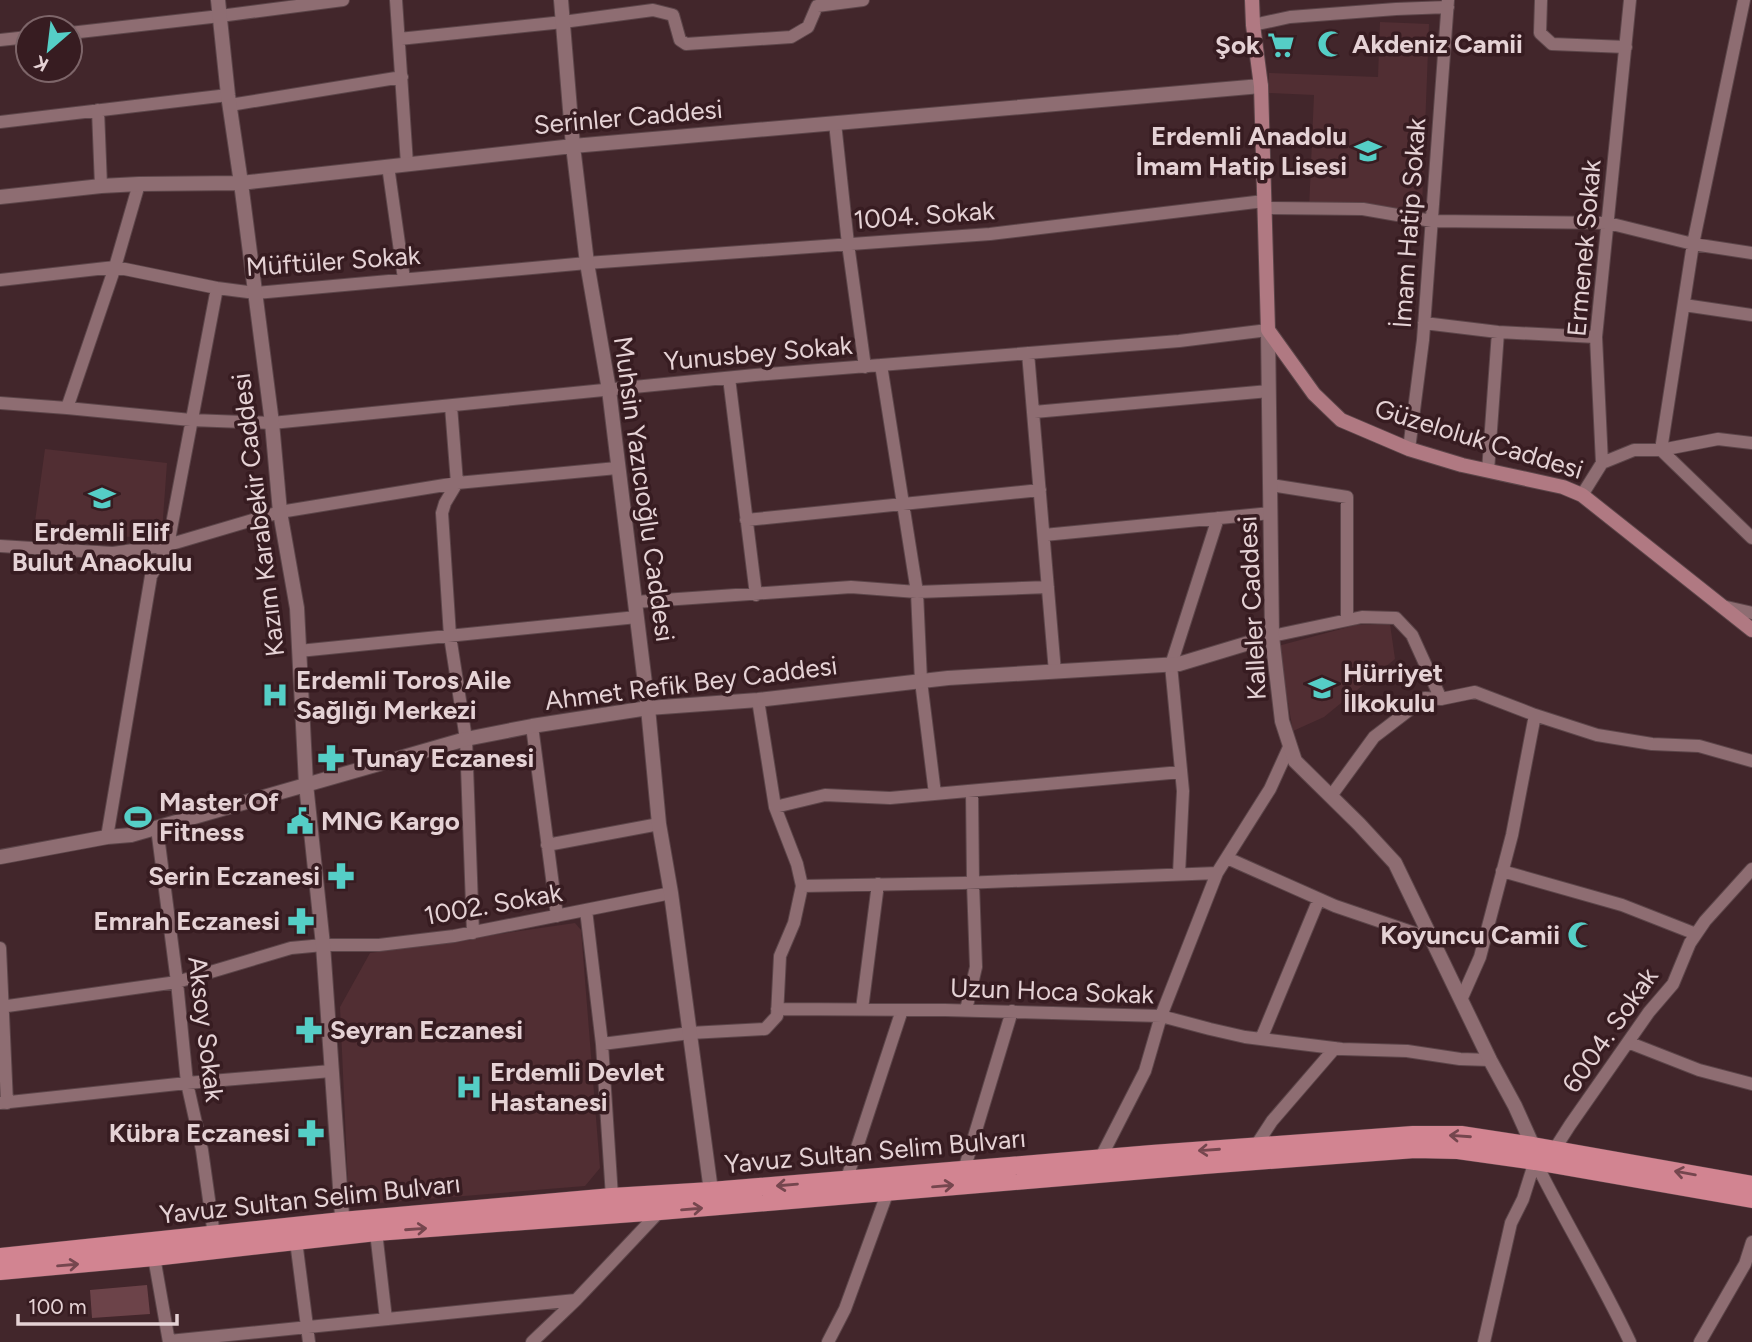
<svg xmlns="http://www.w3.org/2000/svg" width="1752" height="1342" font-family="Figtree,sans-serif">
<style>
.built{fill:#512e33}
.green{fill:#6c4349}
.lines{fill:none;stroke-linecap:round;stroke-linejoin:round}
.minor-casing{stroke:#5c4549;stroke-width:14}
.tertiary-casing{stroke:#5c4549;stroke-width:16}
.secondary-casing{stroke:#5c4549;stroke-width:16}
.primary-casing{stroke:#5c4549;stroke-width:19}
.minor{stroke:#8e6d72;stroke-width:12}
.tertiary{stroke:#8e6d72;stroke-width:14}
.secondary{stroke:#b07982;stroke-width:14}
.primary{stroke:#d28491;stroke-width:18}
.oneway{stroke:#75464e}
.labels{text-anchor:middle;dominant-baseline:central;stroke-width:7;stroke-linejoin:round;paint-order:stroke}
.poi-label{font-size:26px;font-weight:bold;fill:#e5d2d5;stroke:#371c21;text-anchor:start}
.street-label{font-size:26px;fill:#e5d2d5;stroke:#371c21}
</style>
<rect width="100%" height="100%" fill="#42262b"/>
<path class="built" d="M1380,22L1429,24L1422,207L1414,214L1309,209L1314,95L1268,93L1269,73L1378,77Z
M45,449L167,463L162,532L156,537L33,536Z
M1390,624L1395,659L1324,717L1293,731L1278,646L1356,625Z
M575,923L581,930L600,1168L585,1186L366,1204L348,1185L340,1007L370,953Z"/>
<path class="green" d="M147,1285L150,1314L92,1318L90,1290Z"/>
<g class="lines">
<defs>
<path id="minor" d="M396,0L407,164
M1541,0L1540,33L1552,44L1626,47
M1744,0L1693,244L1661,450L1752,538
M1253,25L1290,17L1396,9L1448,7
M70,33L220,16L343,0
M399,39L563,22L653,10L673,15L680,40L686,44L791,37L808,27L817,6L863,0
M0,40L28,37
M230,105L402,77
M98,110L101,186
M0,122L228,95
M835,123L848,244L865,367
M388,166L404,279
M1265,208L1363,209L1432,221L1608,223L1693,244L1752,253
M0,280L115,267L217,288L256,293L587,263L990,234L1264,201
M1684,305L1752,315
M1424,323L1498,332L1596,337
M1028,353L1055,672
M881,365L917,592L921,681L935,794
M729,378L756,595
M0,403L67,408L191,420L272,423L755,375L1179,341L1268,330
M451,406L457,483L445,503L442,513L450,636L466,739L473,933
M67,408L115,267L139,184
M1034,412L1269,391
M1409,449L1423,340L1448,0
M1602,463L1634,450H1661L1718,439L1752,443
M1488,471L1498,332
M1271,485L1347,497V620
M1582,495L1602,463L1596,337L1630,0
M746,520L1040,490
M1044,535L1271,513
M0,546L113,553L168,545L280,512L457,483L617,468
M635,602L851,587L917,592L1048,587
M1722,606L1752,613
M1272,636L1362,617L1396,618L1412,635L1441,699
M299,651L637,617
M532,726L557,916
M1331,796L1374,737L1425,698L1441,699L1475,692L1535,715L1597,735L1652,744L1699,746L1752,761
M775,807L825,795L890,798L1181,772
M157,828L177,982L187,1083L202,1150L214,1235
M107,837L151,576L168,545L217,288
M547,845L659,824
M1227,858L1335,906L1432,939
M1502,871L1622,905L1696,934
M1179,874L1183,791L1171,665L1218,518
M802,886L963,883L1217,873
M586,910L602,1044L612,1197
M0,948L7,1103
M1461,1000L1480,957L1512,835L1535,715
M0,1007L177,982L291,948L323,945H379L454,936L671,893
M777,1009L945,1010L1161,1016L1210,1029L1245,1037L1342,1049L1407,1051L1460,1059L1490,1060
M862,1009L878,884
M966,1010L976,967L973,883L972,791
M1261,1039L1319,899
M1630,1043L1699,1070L1752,1084
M602,1044L690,1033L765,1029L777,1016L780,956L794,923L802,886L797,864L775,807L758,700
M0,1103L187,1083L331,1071
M1255,1147L1272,1121L1335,1048
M1554,1150L1570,1125L1649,1012L1673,984L1690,943L1705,921L1752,869
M1100,1159L1145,1071L1161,1016L1217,873L1270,789L1290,745
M1535,1161C1565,1222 1601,1280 1630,1342
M964,1170L1012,1011
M846,1181L902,1010
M376,1232L386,1319
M296,1241L309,1342
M154,1257L169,1342
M169,1341L576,1300
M532,1342L576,1300L660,1211
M828,1342L845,1309L888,1191
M1484,1342L1511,1223L1523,1199L1535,1161
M1700,1342L1745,1264L1752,1242"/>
<path id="tertiary" d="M218,0L228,95L241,183L272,423L280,512L297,608L306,784L323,945L343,1230
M561,0L573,146L587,263L609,390L648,708L659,824L671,893L711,1191
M0,197L101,186L139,184L241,183L573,146L1261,86
M1268,330L1272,636L1282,721L1295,761L1359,824L1395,863L1490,1060L1515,1106L1533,1146
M0,857L107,837L131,835L466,739L532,726L648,708L758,700L948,678L1179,664L1272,636"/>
<path id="secondary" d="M1252,0L1253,25L1261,86L1268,330L1314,394L1341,420L1409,449L1462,465L1563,487L1582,495L1752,630"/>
<path id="primary" d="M0,1257L342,1221L612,1197L711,1191L1152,1154L1413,1135H1461L1533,1146L1752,1185
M0,1271L154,1257L376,1232L660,1211L1204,1165L1415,1149L1458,1150L1535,1161L1752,1199"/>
</defs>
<use href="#minor" class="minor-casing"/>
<use href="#tertiary" class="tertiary-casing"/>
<use href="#secondary" class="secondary-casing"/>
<use href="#primary" class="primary-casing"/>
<use href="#minor" class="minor"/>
<use href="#tertiary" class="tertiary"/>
<use href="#secondary" class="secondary"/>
<use href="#primary" class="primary"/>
</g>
<defs><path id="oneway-shaft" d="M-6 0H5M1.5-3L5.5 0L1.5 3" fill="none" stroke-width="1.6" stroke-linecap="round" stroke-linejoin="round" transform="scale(1.75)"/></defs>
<g class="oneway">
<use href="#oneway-shaft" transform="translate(1460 1136) rotate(-176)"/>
<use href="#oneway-shaft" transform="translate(1209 1150) rotate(176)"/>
<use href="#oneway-shaft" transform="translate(1685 1173) rotate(-170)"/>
<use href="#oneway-shaft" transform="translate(787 1185) rotate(175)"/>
<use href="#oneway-shaft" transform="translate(943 1186) rotate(-5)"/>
<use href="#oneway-shaft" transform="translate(692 1209) rotate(-5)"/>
<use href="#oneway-shaft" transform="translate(416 1229) rotate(-4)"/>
<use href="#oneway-shaft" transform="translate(68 1265) rotate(-5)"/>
</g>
<defs>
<symbol id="mosque-bare" viewBox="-9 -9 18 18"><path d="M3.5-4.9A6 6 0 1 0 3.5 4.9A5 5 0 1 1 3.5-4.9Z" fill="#55cec6" stroke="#371c21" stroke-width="2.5" paint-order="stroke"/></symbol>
<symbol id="supermarket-bare" viewBox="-9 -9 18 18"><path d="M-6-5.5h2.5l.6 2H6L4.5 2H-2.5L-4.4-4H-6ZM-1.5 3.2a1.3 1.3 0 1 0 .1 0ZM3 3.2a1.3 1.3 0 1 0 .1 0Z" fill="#55cec6" stroke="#371c21" stroke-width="2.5" paint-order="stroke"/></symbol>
<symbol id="school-bare" viewBox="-9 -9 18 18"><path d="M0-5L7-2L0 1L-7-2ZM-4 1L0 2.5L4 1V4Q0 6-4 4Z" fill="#55cec6" stroke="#371c21" stroke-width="2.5" paint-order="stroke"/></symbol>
<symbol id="hospital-bare" viewBox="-9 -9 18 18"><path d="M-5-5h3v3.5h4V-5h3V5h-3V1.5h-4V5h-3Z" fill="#55cec6" stroke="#371c21" stroke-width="2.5" paint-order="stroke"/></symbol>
<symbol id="pharmacy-bare" viewBox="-9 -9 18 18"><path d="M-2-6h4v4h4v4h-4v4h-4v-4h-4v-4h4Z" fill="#55cec6" stroke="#371c21" stroke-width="2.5" paint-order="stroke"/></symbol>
<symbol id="stadium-bare" viewBox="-9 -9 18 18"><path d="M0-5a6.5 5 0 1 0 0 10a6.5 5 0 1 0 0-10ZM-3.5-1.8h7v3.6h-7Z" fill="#55cec6" stroke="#371c21" stroke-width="2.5" paint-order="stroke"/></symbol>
<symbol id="civic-bare" viewBox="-9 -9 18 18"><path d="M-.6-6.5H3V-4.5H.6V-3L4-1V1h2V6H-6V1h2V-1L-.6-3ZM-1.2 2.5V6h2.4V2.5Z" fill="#55cec6" stroke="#371c21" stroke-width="2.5" paint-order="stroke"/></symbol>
</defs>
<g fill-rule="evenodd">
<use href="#mosque-bare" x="1312" y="25" width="38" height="38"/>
<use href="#supermarket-bare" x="1262" y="26" width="38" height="38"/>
<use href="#school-bare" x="1349" y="132" width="38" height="38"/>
<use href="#school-bare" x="83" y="479" width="38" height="38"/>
<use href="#school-bare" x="1303" y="669" width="38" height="38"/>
<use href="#hospital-bare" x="256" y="676" width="38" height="38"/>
<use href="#pharmacy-bare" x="312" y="739" width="38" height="38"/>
<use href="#stadium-bare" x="119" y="798" width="38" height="38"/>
<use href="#civic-bare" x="281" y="802" width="38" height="38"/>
<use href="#pharmacy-bare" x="322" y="857" width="38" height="38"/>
<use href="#pharmacy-bare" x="282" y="902" width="38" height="38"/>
<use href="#mosque-bare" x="1562" y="916" width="38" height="38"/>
<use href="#pharmacy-bare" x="290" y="1011" width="38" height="38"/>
<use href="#hospital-bare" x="450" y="1068" width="38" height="38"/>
<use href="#pharmacy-bare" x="292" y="1114" width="38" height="38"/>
</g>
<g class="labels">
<g class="poi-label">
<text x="1352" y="44">Akdeniz Camii</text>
<text x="1260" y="45" text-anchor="end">Şok</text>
<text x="1347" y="136" text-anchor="end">Erdemli Anadolu<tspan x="1347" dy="30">İmam Hatip Lisesi</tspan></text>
<text x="102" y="532" text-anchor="middle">Erdemli Elif<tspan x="102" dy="30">Bulut Anaokulu</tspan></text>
<text x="1343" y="673">Hürriyet<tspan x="1343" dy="30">İlkokulu</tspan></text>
<text x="296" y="680">Erdemli Toros Aile<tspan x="296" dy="30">Sağlığı Merkezi</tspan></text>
<text x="352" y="758">Tunay Eczanesi</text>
<text x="159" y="802">Master Of<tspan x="159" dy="30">Fitness</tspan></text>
<text x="321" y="821">MNG Kargo</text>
<text x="320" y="876" text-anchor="end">Serin Eczanesi</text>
<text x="280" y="921" text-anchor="end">Emrah Eczanesi</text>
<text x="1560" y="935" text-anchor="end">Koyuncu Camii</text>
<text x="330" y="1030">Seyran Eczanesi</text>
<text x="490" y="1072">Erdemli Devlet<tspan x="490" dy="30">Hastanesi</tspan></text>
<text x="290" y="1133" text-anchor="end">Kübra Eczanesi</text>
</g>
<g class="street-label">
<text transform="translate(628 117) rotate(-5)">Serinler Caddesi</text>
<text transform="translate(924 215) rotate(-4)">1004. Sokak</text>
<text transform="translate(1409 223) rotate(-86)">İmam Hatip Sokak</text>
<text transform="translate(1584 248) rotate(-85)">Ermenek Sokak</text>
<text transform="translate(333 261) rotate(-4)">Müftüler Sokak</text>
<text transform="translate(758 353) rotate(-5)">Yunusbey Sokak</text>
<text transform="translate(1479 439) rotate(17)">Güzeloluk Caddesi</text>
<text transform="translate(644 489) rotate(82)">Muhsin Yazıcıoğlu Caddesi</text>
<text transform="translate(258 515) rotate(-97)">Kazım Karabekir Caddesi</text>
<text transform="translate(1252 608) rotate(-93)">Kalleler Caddesi</text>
<text transform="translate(691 683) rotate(-7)">Ahmet Refik Bey Caddesi</text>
<text transform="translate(493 904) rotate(-10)">1002. Sokak</text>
<text transform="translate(1052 991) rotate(2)">Uzun Hoca Sokak</text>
<text transform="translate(206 1029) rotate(83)">Aksoy Sokak</text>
<text transform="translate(1610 1030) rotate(-55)">6004. Sokak</text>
<text transform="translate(875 1151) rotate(-5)">Yavuz Sultan Selim Bulvarı</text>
<text transform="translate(310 1199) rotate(-6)">Yavuz Sultan Selim Bulvarı</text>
</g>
</g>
<g transform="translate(49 49) rotate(208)"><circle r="33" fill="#371c21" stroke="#7d6569" stroke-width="2"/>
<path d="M0-5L12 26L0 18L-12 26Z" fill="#55cec6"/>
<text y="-10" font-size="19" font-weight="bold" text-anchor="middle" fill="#e5d2d5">K</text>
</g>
<path d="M18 1314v10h159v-10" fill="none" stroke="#e5d2d5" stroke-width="3.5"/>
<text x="28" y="1314" font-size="21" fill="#e5d2d5" stroke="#371c21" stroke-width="5" paint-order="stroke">100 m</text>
</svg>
